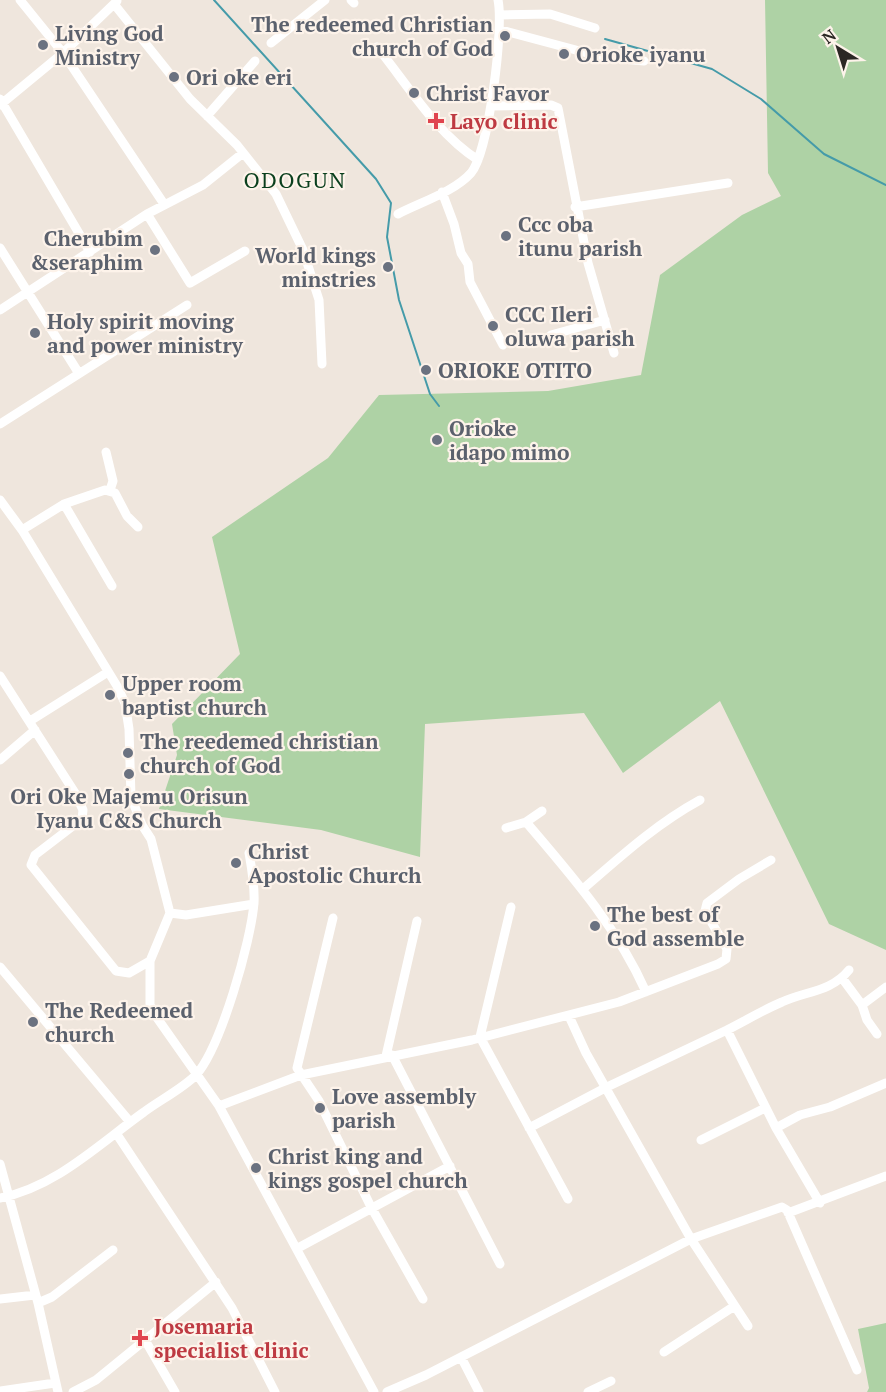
<svg xmlns="http://www.w3.org/2000/svg" width="886" height="1392" font-family="'PT Serif',serif">
<style>
.green{fill:#aed2a5}
.lines{fill:none;stroke-linecap:round;stroke-linejoin:round}
.stream{stroke:#459ba9;stroke-width:2}
.minor{stroke:#fff;stroke-width:9}
.worship-dot{fill:#6b7280;stroke:#fdf3ea;stroke-width:2}
.health-dot{fill:#e0444e;stroke:#fdf3ea;stroke-width:2}
.labels{text-anchor:middle;dominant-baseline:central;stroke-width:4.5;stroke-linejoin:round;paint-order:stroke}
.worship-label{font-size:21px;font-weight:bold;fill:#5b616d;stroke:#fdf3ea;text-anchor:start}
.health-label{font-size:21px;font-weight:bold;fill:#be3a42;stroke:#fdf3ea;text-anchor:start}
.neighbourhood-label{font-size:22px;letter-spacing:1.5px;fill:#0a3f1d;stroke:#fdf3ea}
</style>
<rect width="100%" height="100%" fill="#efe6dd"/>
<path class="green" d="M765,0H886V950L829,924L720,701L623,773L584,713L425,724L420,857L321,830L159,809L177,755L172,724L240,654L212,537L328,458L379,395L548,391L641,375L660,275L742,215L781,196L768,173Z
M886,1323V1392H867L869,1388L858,1329Z"/>
<g class="lines">
<path class="stream" d="M214,0L376,179L391,203L387,237L399,300L430,394L439,406
M605,39L712,69L761,99L824,154L886,185"/>
<path class="minor" d="M20,0L63,53L164,204
M351,0L354,3
M114,4L190,99L237,145L276,194L303,250L319,300L322,364
M500,15L550,14L595,28
M501,30L602,57L644,61
M271,43L325,0
M377,47C408,85 436,133 478,160
M0,99L90,252
M0,105L63,53L117,1
M491,106L551,105L558,108L588,263L614,353
M207,116L255,61
M442,192L454,224L461,253L468,264L470,282L503,345
M575,207L728,183
M147,214L190,283L245,251
M398,214C421,202 454,192 471,173C489,151 504,28 498,0
M0,248L78,372
M0,310L147,214L203,185L243,153
M551,335L605,320
M0,424L187,305
M106,452L113,481L110,490
M0,500L22,530L117,686L125,703L129,729L131,797L142,825L151,839L170,913L150,961V1004L155,1015L219,1106L374,1392
M64,504L112,586
M22,530L64,504L105,490L115,493L127,516L138,527
M0,676L75,793L83,810L82,819L35,855L31,865L116,971L129,973L150,961
M30,721L108,672
M0,760L35,730
M526,822C572,876 617,927 646,992
M506,828L526,822L542,811
M583,889C620,857 656,824 700,800
M511,907L480,1037L568,1199
M170,913L186,915L254,904
M333,918L297,1068L319,1101L371,1207L423,1299
M0,967L130,1122
M842,978L862,1005L886,987
M862,1005L867,1020L877,1034
M569,1016L586,1053L691,1239L748,1326
M727,1030C745,1021 763,1010 782,1002C806,991 831,992 849,970
M392,1055L500,1264
M386,1056L417,921
M219,1106L301,1075L472,1040L619,1002L718,964L726,959L727,949L705,911L707,903L739,879L771,860
M529,1128L607,1087L727,1030L776,1128L800,1115L830,1107L886,1083
M776,1128L820,1203
M116,1133L232,1308L275,1392
M701,1140L765,1108
M0,1164L38,1303L58,1392
M0,1198C56,1187 99,1144 144,1112C160,1100 182,1089 196,1075C221,1047 251,941 254,903C255,886 252,870 249,853
M788,1213L886,1176
M298,1248L450,1166
M0,1299L35,1295
M38,1303L52,1297L113,1250
M145,1340L175,1392
M664,1352L733,1307
M461,1357L479,1392
M0,1391L55,1383
M73,1392L96,1380L216,1282
M387,1392L426,1375L691,1239L782,1207L787,1210L857,1370
M588,1392L611,1381"/>
</g>
<g class="worship-dot">
<circle cx="505" cy="36" r="6"/>
<circle cx="43" cy="45" r="6"/>
<circle cx="564" cy="54" r="6"/>
<circle cx="174" cy="77" r="6"/>
<circle cx="414" cy="93" r="6"/>
<circle cx="506" cy="236" r="6"/>
<circle cx="155" cy="250" r="6"/>
<circle cx="388" cy="267" r="6"/>
<circle cx="493" cy="326" r="6"/>
<circle cx="35" cy="333" r="6"/>
<circle cx="426" cy="370" r="6"/>
<circle cx="437" cy="440" r="6"/>
<circle cx="110" cy="695" r="6"/>
<circle cx="128" cy="753" r="6"/>
<circle cx="129" cy="774" r="6"/>
<circle cx="236" cy="863" r="6"/>
<circle cx="595" cy="926" r="6"/>
<circle cx="33" cy="1022" r="6"/>
<circle cx="320" cy="1108" r="6"/>
<circle cx="256" cy="1168" r="6"/>
</g>
<g class="health-dot">
<path d="M433 112h6v6h6v6h-6v6h-6v-6h-6v-6h6z"/>
<path d="M137 1329h6v6h6v6h-6v6h-6v-6h-6v-6h6z"/>
</g>
<g class="labels">
<g class="worship-label">
<text x="493" y="24" text-anchor="end">The redeemed Christian<tspan x="493" dy="24">church of God</tspan></text>
<text x="55" y="33">Living God<tspan x="55" dy="24">Ministry</tspan></text>
<text x="576" y="54">Orioke iyanu</text>
<text x="186" y="77">Ori oke eri</text>
<text x="426" y="93">Christ Favor</text>
<text x="518" y="224">Ccc oba<tspan x="518" dy="24">itunu parish</tspan></text>
<text x="143" y="238" text-anchor="end">Cherubim<tspan x="143" dy="24">&amp;seraphim</tspan></text>
<text x="376" y="255" text-anchor="end">World kings<tspan x="376" dy="24">minstries</tspan></text>
<text x="505" y="314">CCC Ileri<tspan x="505" dy="24">oluwa parish</tspan></text>
<text x="47" y="321">Holy spirit moving<tspan x="47" dy="24">and power ministry</tspan></text>
<text x="438" y="370">ORIOKE OTITO</text>
<text x="449" y="428">Orioke<tspan x="449" dy="24">idapo mimo</tspan></text>
<text x="122" y="683">Upper room<tspan x="122" dy="24">baptist church</tspan></text>
<text x="140" y="741">The reedemed christian<tspan x="140" dy="24">church of God</tspan></text>
<text x="129" y="796" text-anchor="middle">Ori Oke Majemu Orisun<tspan x="129" dy="24">Iyanu C&amp;S Church</tspan></text>
<text x="248" y="851">Christ<tspan x="248" dy="24">Apostolic Church</tspan></text>
<text x="607" y="914">The best of<tspan x="607" dy="24">God assemble</tspan></text>
<text x="45" y="1010">The Redeemed<tspan x="45" dy="24">church</tspan></text>
<text x="332" y="1096">Love assembly<tspan x="332" dy="24">parish</tspan></text>
<text x="268" y="1156">Christ king and<tspan x="268" dy="24">kings gospel church</tspan></text>
</g>
<g class="health-label">
<text x="450" y="121">Layo clinic</text>
<text x="154" y="1326">Josemaria<tspan x="154" dy="24">specialist clinic</tspan></text>
</g>
<g class="neighbourhood-label">
<text x="295" y="179">ODOGUN</text>
</g>
</g>
<g transform="translate(838 48) rotate(322)" stroke="#fdf3ea" stroke-width="4.5" paint-order="stroke">
<path d="M0-4.5L10 22L0 15L-10 22Z" fill="#2b2724"/>
<text y="-9" font-size="16" font-weight="bold" text-anchor="middle" fill="#2b2724">N</text>
</g>
</svg>
